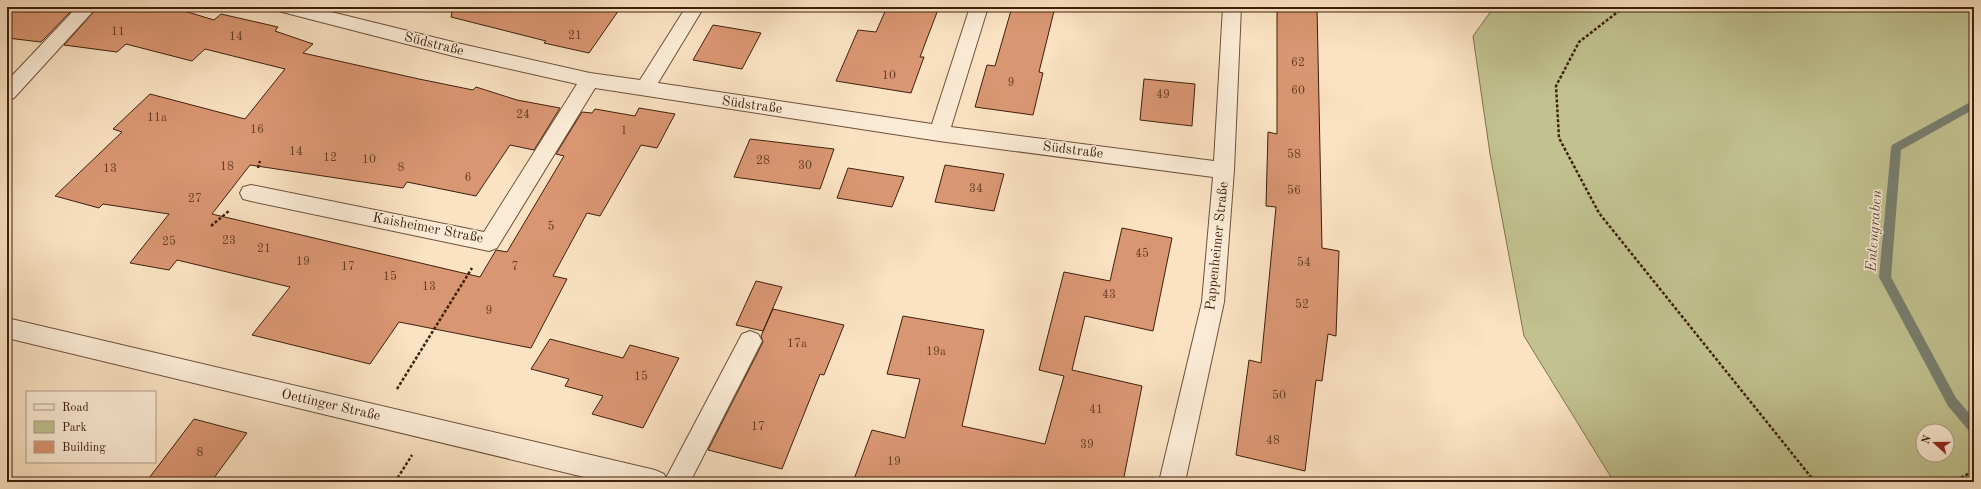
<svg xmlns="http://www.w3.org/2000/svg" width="1981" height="489" font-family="'Old Standard TT',serif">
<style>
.green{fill:#c1c290;stroke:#80714e;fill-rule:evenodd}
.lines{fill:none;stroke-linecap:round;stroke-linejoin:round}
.stream{fill:#787f71;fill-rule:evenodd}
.building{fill:#d99672;stroke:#3f200d}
.minor-casing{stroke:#6e503a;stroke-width:2}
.path{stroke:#3f200d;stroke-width:2.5;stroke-dasharray:3 2;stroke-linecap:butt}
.minor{fill:#fcecd7;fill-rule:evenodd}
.labels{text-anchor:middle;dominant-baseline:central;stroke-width:3;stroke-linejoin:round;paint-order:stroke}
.number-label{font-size:12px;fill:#663e26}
.street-label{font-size:14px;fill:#3f200d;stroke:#fcecd7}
.water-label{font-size:15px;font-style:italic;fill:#5c4f3f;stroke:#fcecd7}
</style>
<rect width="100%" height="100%" fill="#fae2c2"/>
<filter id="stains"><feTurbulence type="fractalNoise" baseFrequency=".005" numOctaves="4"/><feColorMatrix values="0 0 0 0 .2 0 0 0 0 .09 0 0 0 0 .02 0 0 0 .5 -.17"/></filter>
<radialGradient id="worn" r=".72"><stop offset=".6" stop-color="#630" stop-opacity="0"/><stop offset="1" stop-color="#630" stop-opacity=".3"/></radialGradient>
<path class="green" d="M1494,7H1974V208L1970,224V302L1974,308V482H1614L1524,336L1490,154L1473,36ZM1923,431H1947V455H1923Z"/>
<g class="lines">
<path class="stream" d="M1974,100V109L1901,150L1891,277L1956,398L1974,419V434L1970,432L1948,406L1879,277L1891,148L1892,145Z"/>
</g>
<path class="building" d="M7,7H75L41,42L7,38Z
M98,7H171L214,20L221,14L278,27L275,31L313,44L303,53L419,79L473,90L476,87L517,100L560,108L534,150L510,145L476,196L407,182L403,188L250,165L212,214L480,277L496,250L507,252L564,156L556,154L582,112L592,113L595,109L635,116L639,108L675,114L657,148L641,145L600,216L587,213L553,276L567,279L531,348L399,322L370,364L252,335L290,287L177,260L169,270L130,263L169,214L103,204L99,208L55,196L122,132L113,129L150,94L245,119L285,69L205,49L192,61L126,44L117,52L64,45Z
M453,7H621L589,53L544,43L546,41L451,17Z
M887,7H939L920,57H924L911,93L836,81L858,30L876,32Z
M1012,7H1055L1039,72L1043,73L1033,115L975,107L987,65L995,66Z
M1277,7H1317L1322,248L1339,251L1336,336L1328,334L1322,381L1316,380L1305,471L1236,455L1249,360L1261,363L1276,207L1266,206L1268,132L1277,134Z
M713,25L761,33L742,69L693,60Z
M1144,79L1195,84L1192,126L1140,120Z
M750,139L834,149L820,189L734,177Z
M945,165L1004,174L994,211L935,202Z
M848,168L904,177L892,207L837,198Z
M1122,228L1172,238L1153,331L1085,316L1072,370L1142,386L1123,482H853L872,430L905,438L920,379L887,374L903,316L984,330L962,426L1045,444L1064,376L1039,370L1064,272L1110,281Z
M756,281L782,287L763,331L736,325Z
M773,309L844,325L824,375L820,374L782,469L708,450L763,342L761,336Z
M550,339L623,358L630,345L679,358L643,428L592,414L603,396L565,386L569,379L531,369Z
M194,419L247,433L211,482H146Z"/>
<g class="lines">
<defs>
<path id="minor" d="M77,7H97L14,98L7,100V81Z
M277,7H311L457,43L590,73L640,80L686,7H704L658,83L932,124L970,7H988L951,127L1214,161L1223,7H1241L1234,170L1224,302L1185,482H1159L1202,302L1213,177L939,141L595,88L497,248L489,251L251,201L243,199L240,193L243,187L251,185L484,232L577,84L457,57L286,13L279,11Z
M7,318L655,470L664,474L666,478L742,334L750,331L758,334L762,341L690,482H605L7,338Z"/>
</defs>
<use href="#minor" class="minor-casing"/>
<path class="path" d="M1624,7L1579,42L1556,86L1559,138L1599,213L1815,482
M258,168L260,161
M211,226L230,210
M397,389L472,268
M395,482L412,455
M1952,482L1974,471"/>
<use href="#minor" class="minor"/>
</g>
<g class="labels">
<g class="number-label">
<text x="118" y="32">11</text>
<text x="575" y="36">21</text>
<text x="236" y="37">14</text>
<text x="1298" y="63">62</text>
<text x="889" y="76">10</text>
<text x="1011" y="83">9</text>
<text x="1298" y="91">60</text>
<text x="1163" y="95">49</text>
<text x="523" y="115">24</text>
<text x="157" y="118">11a</text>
<text x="257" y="130">16</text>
<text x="624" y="131">1</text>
<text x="296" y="152">14</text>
<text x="1294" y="155">58</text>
<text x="330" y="158">12</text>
<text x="369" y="160">10</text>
<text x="763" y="161">28</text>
<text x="805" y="166">30</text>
<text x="227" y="167">18</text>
<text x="401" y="168">8</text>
<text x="110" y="169">13</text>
<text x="468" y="178">6</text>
<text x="976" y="189">34</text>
<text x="1294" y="191">56</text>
<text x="195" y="199">27</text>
<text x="551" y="227">5</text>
<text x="229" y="241">23</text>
<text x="169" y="242">25</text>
<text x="264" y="249">21</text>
<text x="1142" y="254">45</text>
<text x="303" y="262">19</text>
<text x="1304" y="263">54</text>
<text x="348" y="267">17</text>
<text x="515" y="267">7</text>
<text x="390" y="277">15</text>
<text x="429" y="287">13</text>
<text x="1109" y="295">43</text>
<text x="1302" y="305">52</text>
<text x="489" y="311">9</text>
<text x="797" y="344">17a</text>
<text x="936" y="352">19a</text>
<text x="641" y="377">15</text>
<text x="1279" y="396">50</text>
<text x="1096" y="410">41</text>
<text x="758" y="427">17</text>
<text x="1273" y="441">48</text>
<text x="1087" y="445">39</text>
<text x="200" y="453">8</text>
<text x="894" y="462">19</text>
</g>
<g class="street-label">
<text transform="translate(434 44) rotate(14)">Südstraße</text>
<text transform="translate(752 105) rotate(8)">Südstraße</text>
<text transform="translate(1073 150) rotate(7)">Südstraße</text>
<text transform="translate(428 228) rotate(11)">Kaisheimer Straße</text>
<text transform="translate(1217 246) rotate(-84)">Pappenheimer Straße</text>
<text transform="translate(331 405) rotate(13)">Oettinger Straße</text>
</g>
<g class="water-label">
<text transform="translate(1875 231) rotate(-86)">Entengraben</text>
</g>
</g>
<rect width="1981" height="489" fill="none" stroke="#fae2c2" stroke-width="24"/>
<rect x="8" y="8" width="1965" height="473" fill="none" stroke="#3f200d" stroke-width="2"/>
<rect x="12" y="12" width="1957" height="465" fill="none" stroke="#3f200d"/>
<rect x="26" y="391" width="130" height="72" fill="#fcecd7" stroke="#b09a86"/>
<rect x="34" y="404" width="20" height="6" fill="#fcecd7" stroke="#b09a86"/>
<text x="62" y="411" font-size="12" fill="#3f200d">Road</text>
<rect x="34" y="421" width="20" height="12" fill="#c1c290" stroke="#b09a86"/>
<text x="62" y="431" font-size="12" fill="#3f200d">Park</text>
<rect x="34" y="441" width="20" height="12" fill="#d99672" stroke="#b09a86"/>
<text x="62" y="451" font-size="12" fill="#3f200d">Building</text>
<g transform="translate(1935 443) rotate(291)"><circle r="19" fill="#fcecd7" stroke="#b09a86"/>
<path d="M0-3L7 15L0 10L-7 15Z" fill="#8f2418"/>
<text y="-6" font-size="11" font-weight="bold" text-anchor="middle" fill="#3f200d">N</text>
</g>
<rect width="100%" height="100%" filter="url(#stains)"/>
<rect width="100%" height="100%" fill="url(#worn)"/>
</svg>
